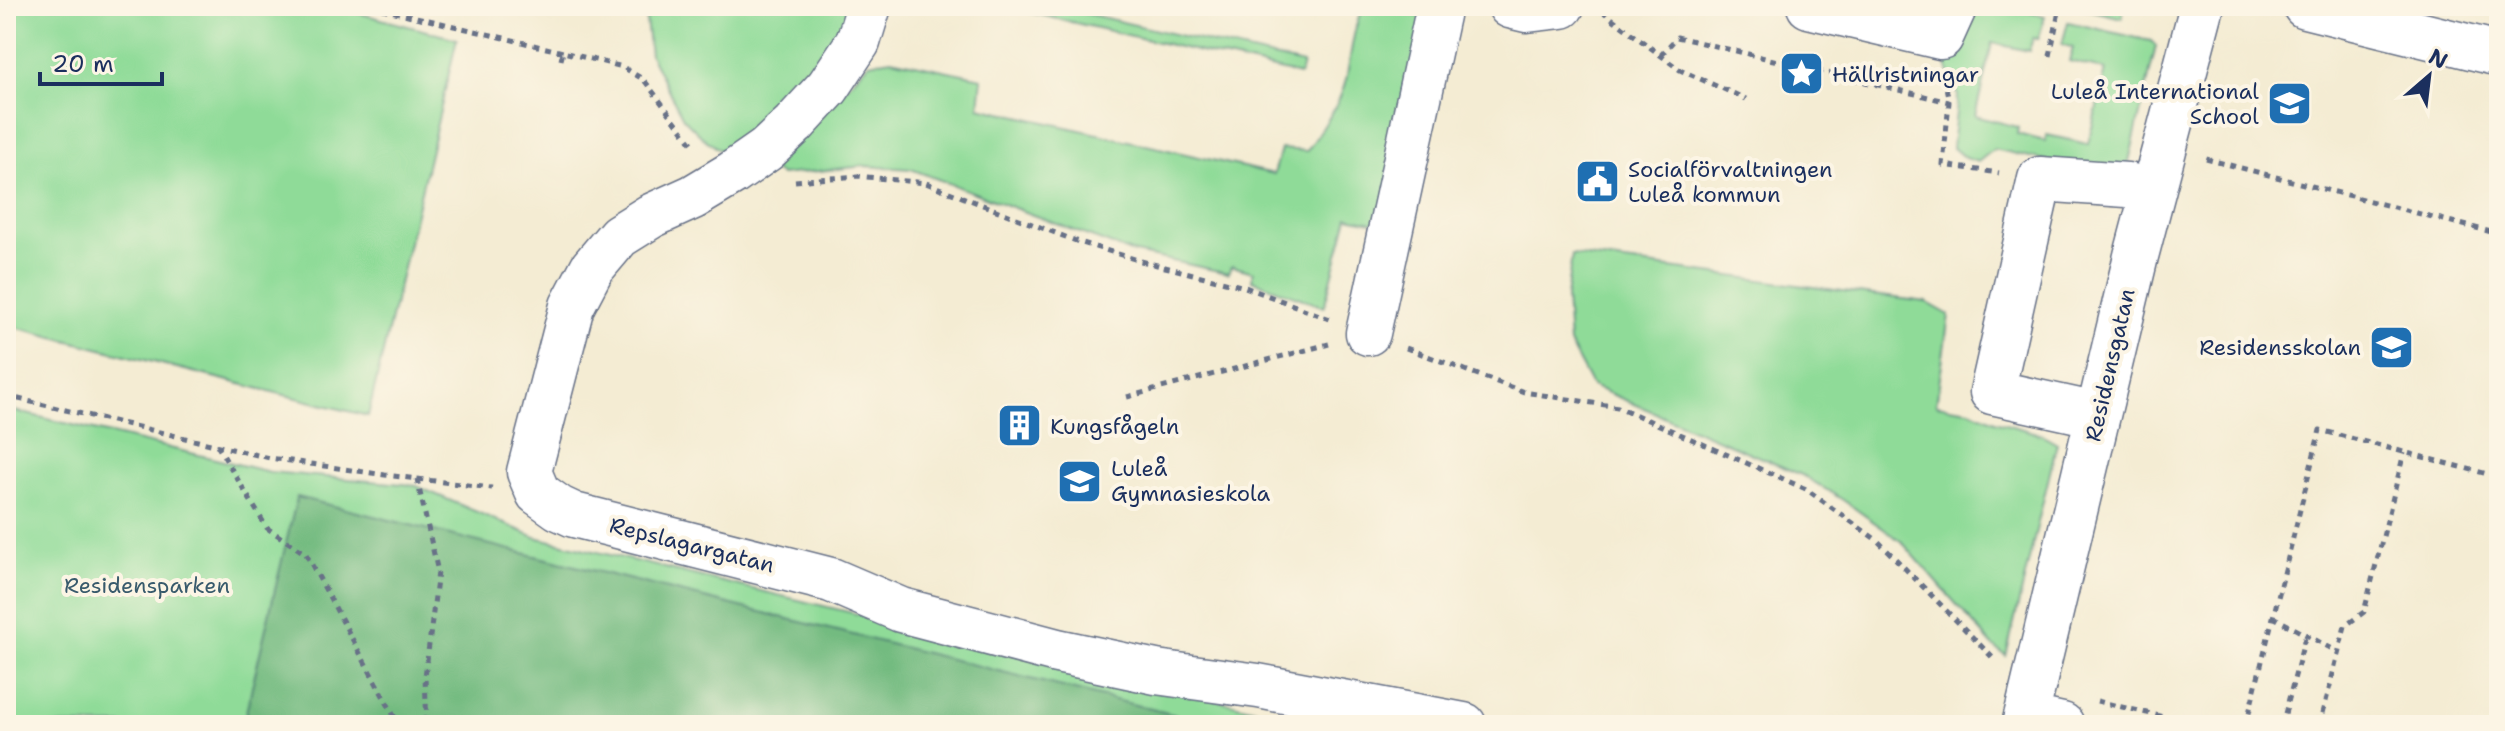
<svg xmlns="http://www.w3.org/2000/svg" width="2505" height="731" font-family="'Shantell Sans',sans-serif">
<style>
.green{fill:#8fdb98;stroke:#55857b;stroke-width:2}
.forest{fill:#73bb80;stroke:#47756f;stroke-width:2}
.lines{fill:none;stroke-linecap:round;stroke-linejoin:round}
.minor-casing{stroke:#677187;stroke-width:47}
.path{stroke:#677187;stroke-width:5;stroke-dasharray:6 6;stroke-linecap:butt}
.minor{stroke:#fff;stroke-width:44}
.labels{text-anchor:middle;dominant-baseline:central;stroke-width:8;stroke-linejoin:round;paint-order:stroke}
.poi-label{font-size:22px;fill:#1b2f5e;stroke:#fcf5e5;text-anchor:start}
.street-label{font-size:22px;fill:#1b2f5e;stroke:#fcf5e5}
.park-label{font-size:22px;fill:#385a6c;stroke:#fcf5e5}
</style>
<rect width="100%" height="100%" fill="#fcf5e5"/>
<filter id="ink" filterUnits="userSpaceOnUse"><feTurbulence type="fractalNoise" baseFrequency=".0125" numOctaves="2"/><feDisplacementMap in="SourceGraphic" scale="16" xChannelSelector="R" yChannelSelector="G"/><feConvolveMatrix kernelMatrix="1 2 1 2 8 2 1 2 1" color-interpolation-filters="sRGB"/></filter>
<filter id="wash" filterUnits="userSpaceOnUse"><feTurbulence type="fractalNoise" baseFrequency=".006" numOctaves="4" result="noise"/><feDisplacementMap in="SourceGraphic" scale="32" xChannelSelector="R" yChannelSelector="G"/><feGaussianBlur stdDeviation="1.8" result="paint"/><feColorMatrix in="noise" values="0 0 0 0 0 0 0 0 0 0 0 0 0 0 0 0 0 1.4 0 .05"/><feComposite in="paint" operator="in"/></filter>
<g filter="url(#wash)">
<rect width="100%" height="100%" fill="#f4ecd3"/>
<path class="green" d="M6,6H332L457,39L368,416L6,325Z
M650,6H852L835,49L806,89L728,156L702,137L683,118L650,55L646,20Z
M1002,6H1054L1303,64L1300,75Z
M1363,6H1374L1429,18L1382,224L1348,217L1324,307L1252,280L1253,272L1232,266L1228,273L1131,252L911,169L865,166L781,175L775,172L773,166L869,63L891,59L982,78L979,107L1274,174L1281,149L1307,151C1322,129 1339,106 1346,80C1351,55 1353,29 1363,6Z
M1972,6H2002L2045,16L2038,39L2033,38L2029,51L1992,43L1975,116L2018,127L2017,134L2045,141L2047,135L2088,144L2106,70L2069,61L2073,48L2062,44L2068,22L2142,39L2151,41L2156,46L2125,178L1994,149L1978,162L1965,158L1952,147L1958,95L1943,57Z
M2074,6H2124L2122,18Z
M1572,255L1926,302L1949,315L1936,405L1970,410L1995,421L2043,435L2057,443L2006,656L1992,645L1902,542L1843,500L1804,476L1592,386L1569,343L1566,297Z
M6,409L270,472L414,485L535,537L1321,725H6Z"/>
<path class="forest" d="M297,497L1216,725H243Z"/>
</g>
<g filter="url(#ink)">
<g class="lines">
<defs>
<path id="minor" d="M869,6L858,42L828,87L794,124L766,150L733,173L693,197L651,216L619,236L592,268L572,306L529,472L538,493L559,508L574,515L831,580L901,610L1057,651L1156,672L1258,686L1464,725
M1510,6L1527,10L1562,6
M1809,6L1941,37L1955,6
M2305,6L2499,54
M1368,333L1439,6
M2097,415L1992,392L2040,179L2127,185L2153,191
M2026,717L2062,725
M2024,725L2136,256L2202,6"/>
</defs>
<use href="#minor" class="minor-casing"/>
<path class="path" d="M370,6L563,52
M1333,11L1336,6
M1602,11L1680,70L1746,99
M1661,55L1677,37L1949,102
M2050,56L2059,11
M561,60L563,52L623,67L644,80L695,147
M1944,77L1949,102L1943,165L1999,173
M2206,159L2499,234
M795,181L857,176L926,183L1076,241L1141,261L1245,287L1330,319
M1406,348L1524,392L1618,407L1806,489L1878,541L1995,660
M6,396L270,458L385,475L492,488
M1127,397L1329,344
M217,445L267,528L306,554L399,725
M417,479L438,572L425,677L427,725
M2273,617L2338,652
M2097,701L2197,725
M2246,725L2320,430L2499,477
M2282,725L2306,634
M2320,725L2345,626L2364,612L2404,453"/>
<use href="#minor" class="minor"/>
</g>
</g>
<defs>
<symbol id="sight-square" viewBox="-11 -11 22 22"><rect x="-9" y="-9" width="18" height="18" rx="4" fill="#1f6fb2" stroke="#fcf5e5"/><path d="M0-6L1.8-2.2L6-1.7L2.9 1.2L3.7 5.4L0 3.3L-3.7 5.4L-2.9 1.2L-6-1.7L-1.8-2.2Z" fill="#fff"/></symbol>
<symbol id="school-square" viewBox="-11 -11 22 22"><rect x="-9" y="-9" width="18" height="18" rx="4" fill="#1f6fb2" stroke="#fcf5e5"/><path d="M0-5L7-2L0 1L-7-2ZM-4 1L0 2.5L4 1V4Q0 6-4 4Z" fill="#fff"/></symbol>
<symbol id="civic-square" viewBox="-11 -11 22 22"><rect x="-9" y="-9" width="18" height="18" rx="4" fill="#1f6fb2" stroke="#fcf5e5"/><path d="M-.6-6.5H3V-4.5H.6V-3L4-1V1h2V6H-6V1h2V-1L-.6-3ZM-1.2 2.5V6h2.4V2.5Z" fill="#fff"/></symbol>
<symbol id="building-square" viewBox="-11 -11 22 22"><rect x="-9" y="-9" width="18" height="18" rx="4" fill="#1f6fb2" stroke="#fcf5e5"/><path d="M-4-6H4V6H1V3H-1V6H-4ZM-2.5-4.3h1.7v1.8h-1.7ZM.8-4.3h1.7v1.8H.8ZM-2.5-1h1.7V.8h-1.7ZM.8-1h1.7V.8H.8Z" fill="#fff"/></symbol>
</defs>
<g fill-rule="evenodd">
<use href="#sight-square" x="1776" y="48" width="51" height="51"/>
<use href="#school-square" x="2264" y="78" width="51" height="51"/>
<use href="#civic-square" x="1572" y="156" width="51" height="51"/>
<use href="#school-square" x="2366" y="322" width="51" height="51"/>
<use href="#building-square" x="994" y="400" width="51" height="51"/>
<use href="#school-square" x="1054" y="456" width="51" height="51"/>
</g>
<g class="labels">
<g class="poi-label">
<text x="1832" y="74">Hällristningar</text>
<text x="2259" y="91" text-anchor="end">Luleå International<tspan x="2259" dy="25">School</tspan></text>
<text x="1628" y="169">Socialförvaltningen<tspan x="1628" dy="25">Luleå kommun</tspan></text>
<text x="2361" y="347" text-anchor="end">Residensskolan</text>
<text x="1050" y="426">Kungsfågeln</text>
<text x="1111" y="468">Luleå<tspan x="1111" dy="25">Gymnasieskola</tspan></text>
</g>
<g class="street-label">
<text transform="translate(2110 365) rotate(-77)">Residensgatan</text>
<text transform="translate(692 545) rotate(14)">Repslagargatan</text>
</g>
<g class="park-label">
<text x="147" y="585">Residensparken</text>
</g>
</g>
<rect width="2505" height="731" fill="none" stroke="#fcf5e5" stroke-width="32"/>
<g transform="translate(2429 76) rotate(28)" stroke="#fcf5e5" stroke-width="6" paint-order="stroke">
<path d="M0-6L14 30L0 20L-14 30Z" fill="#1b2f5e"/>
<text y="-12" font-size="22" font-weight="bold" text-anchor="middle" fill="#1b2f5e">N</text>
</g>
<path d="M40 72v12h122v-12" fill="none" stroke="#1b2f5e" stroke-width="4"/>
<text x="52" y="72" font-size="24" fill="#1b2f5e" stroke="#fcf5e5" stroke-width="6" paint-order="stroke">20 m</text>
</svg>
